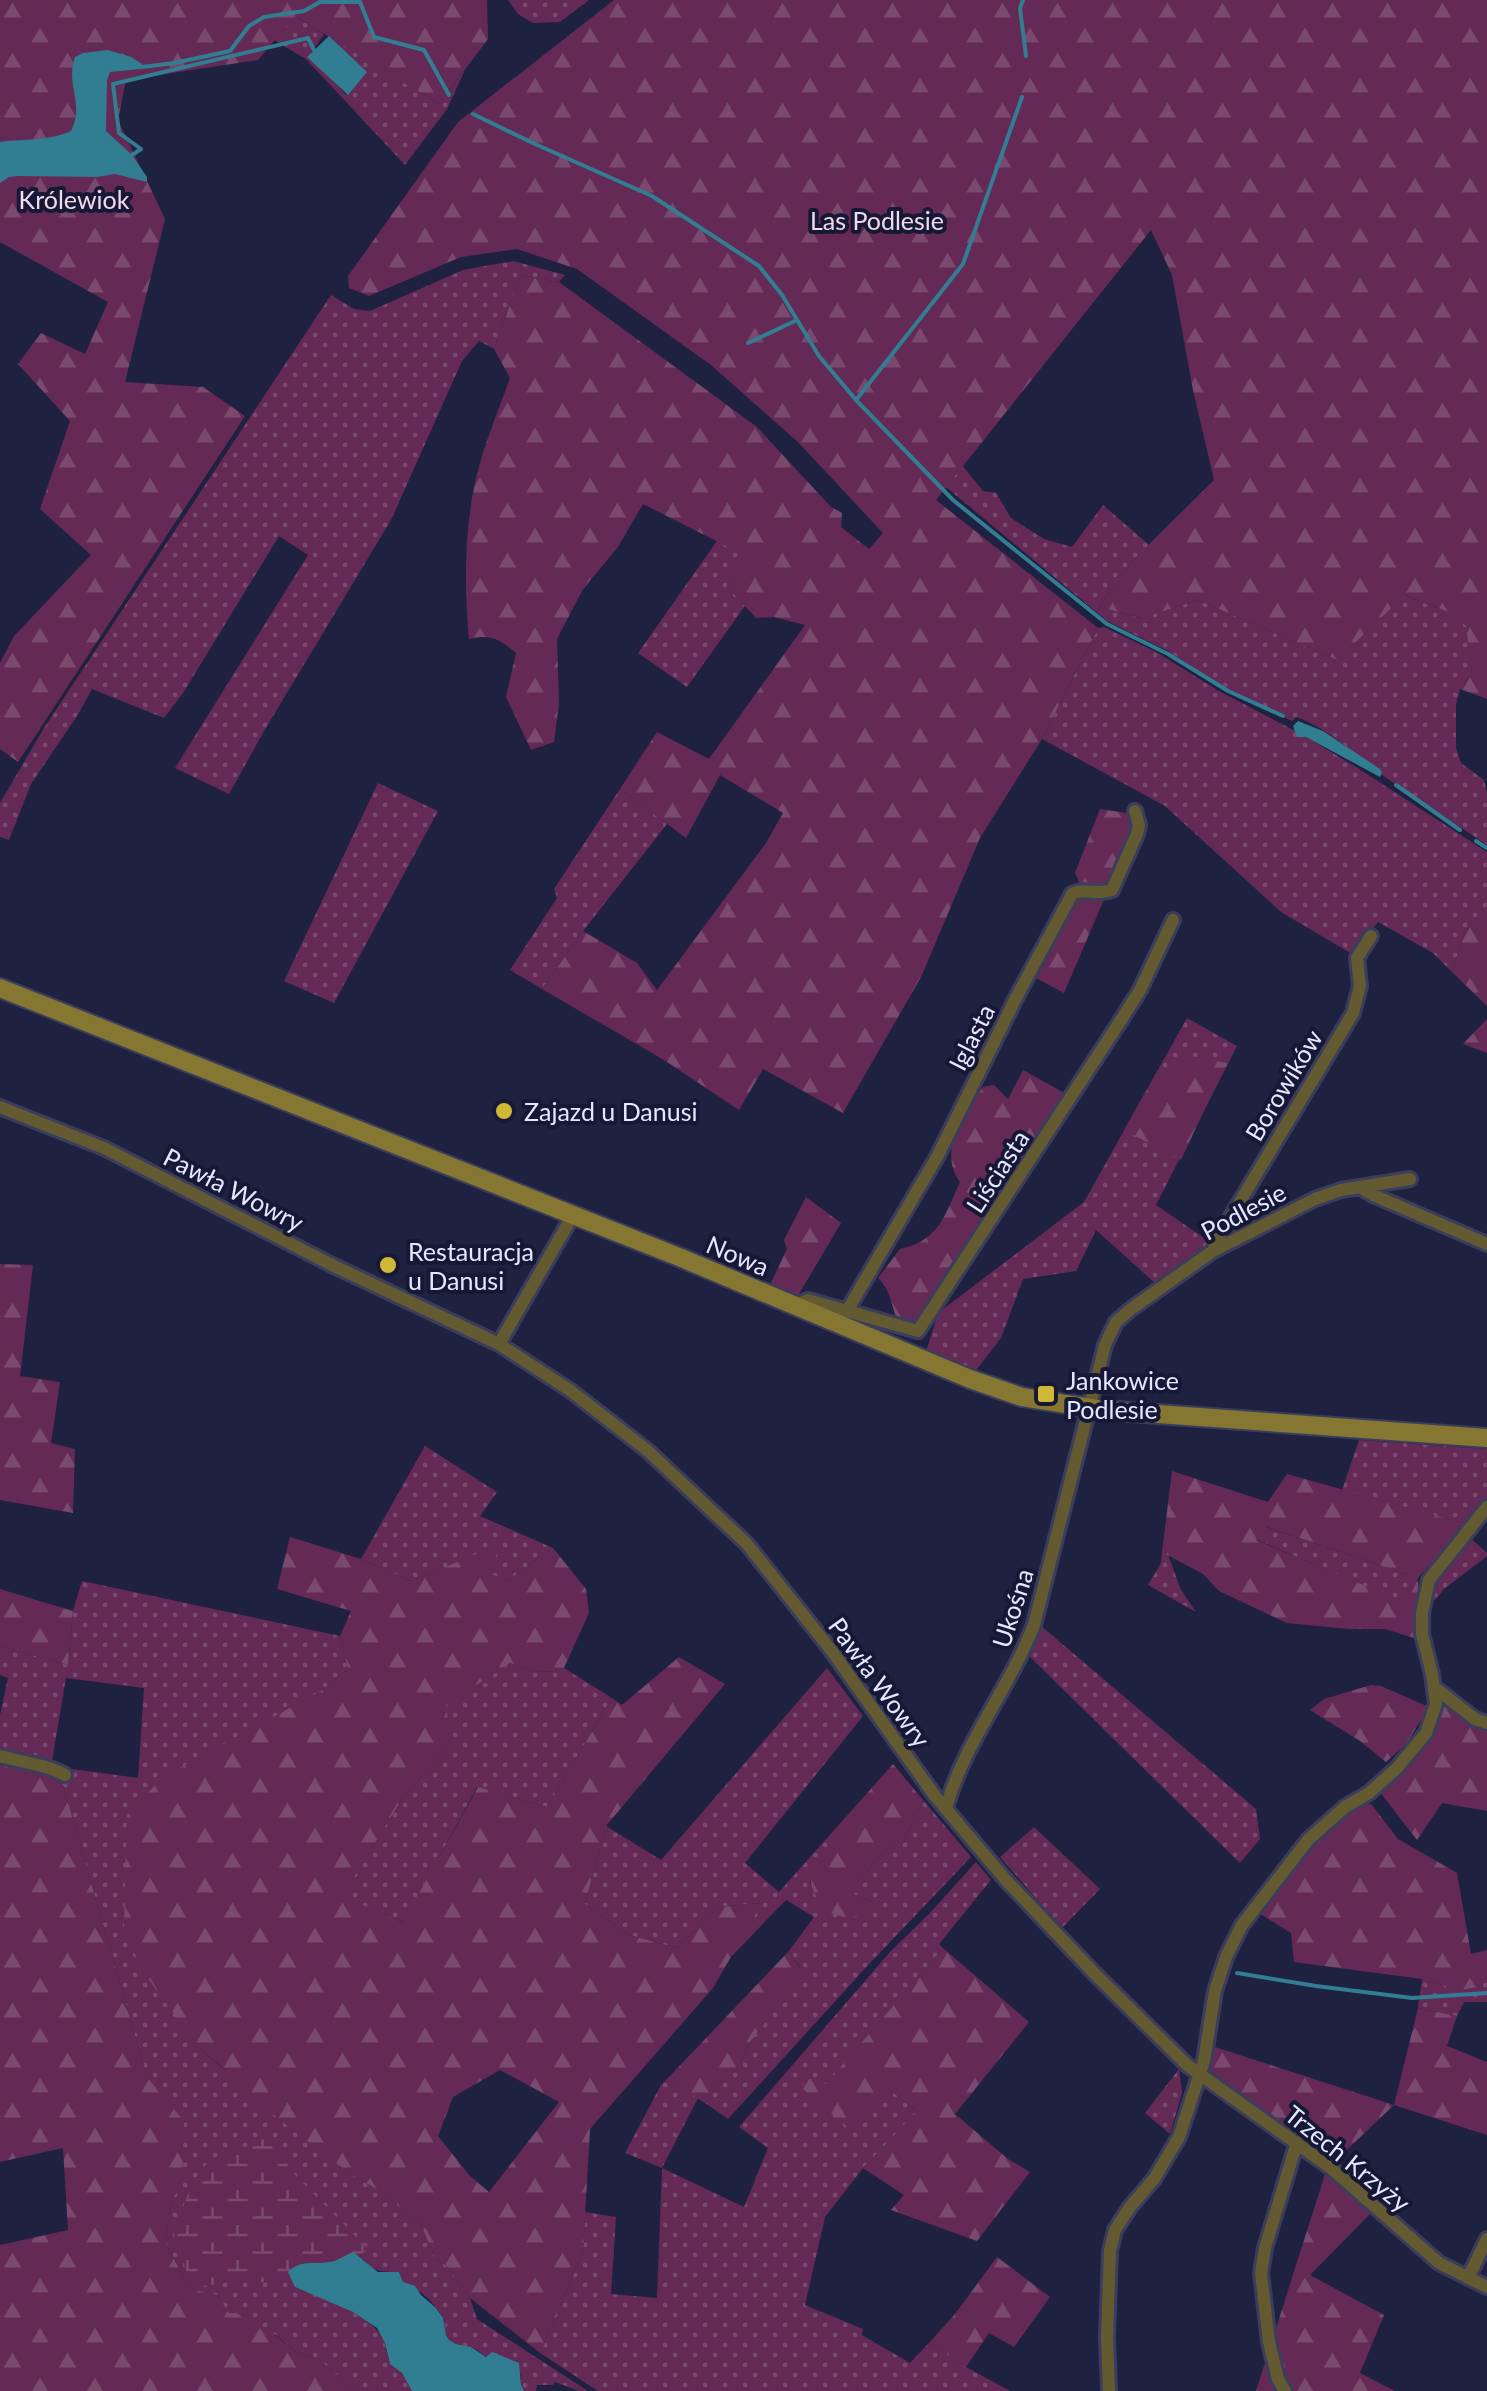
<svg xmlns="http://www.w3.org/2000/svg" width="1487" height="2391" font-family="Lato,sans-serif">
<style>
.grass{fill:url(#grass-dots)}
.forest{fill:url(#forest-firs);fill-rule:evenodd}
.wetland{fill:url(#wetland-marsh)}
.water{fill:#317e92}
.lines{fill:none;stroke-linecap:round;stroke-linejoin:round}
.stream{stroke:#317e92;stroke-width:4}
.street-casing{stroke:#3b3d5c;stroke-width:18}
.secondary-casing{stroke:#3b3d5c;stroke-width:22}
.street{stroke:#635a31;stroke-width:12}
.secondary{stroke:#857732;stroke-width:18}
.poi-dot{fill:#d0b837;stroke:#161836;stroke-width:4}
.labels{text-anchor:middle;dominant-baseline:central;stroke-width:8;stroke-linejoin:round;paint-order:stroke}
.park-label{font-size:25px;fill:#f1daea;stroke:#161836}
.street-label{font-size:25px;fill:#e5e9ff;stroke:#161836}
.poi-label{font-size:25px;fill:#e5e9ff;stroke:#161836;text-anchor:start}
</style>
<defs>
<pattern id="grass-dots" width="8" height="8" patternUnits="userSpaceOnUse" patternTransform="scale(2.5)"><rect width="8" height="8" fill="#642a55"/><path d="M2 2h.1M6 6h.1" fill="none" stroke="#7a496e" stroke-width="1.8" stroke-linecap="round"/></pattern>
<pattern id="forest-firs" width="22" height="20" patternUnits="userSpaceOnUse" patternTransform="scale(2.5)"><rect width="22" height="20" fill="#642a55"/><path d="M5 1l3.5 6h-7zM16 11l3.5 6h-7z" fill="#7a496e"/></pattern>
<pattern id="wetland-marsh" width="20" height="14" patternUnits="userSpaceOnUse" patternTransform="scale(2.5)"><rect width="20" height="14" fill="#642a55"/><path d="M1 5h8M5 5V1M11 12h8M15 12V8" fill="none" stroke="#7a496e"/></pattern>
</defs>
<rect width="100%" height="100%" fill="#1f2141"/>
<path class="grass" d="M508,0H589L560,22L533,23L518,14Z
M295,16L324,34L310,55L346,95L365,73L332,38L439,104L465,70L447,109L405,165L306,59L274,40Z
M513,261L565,275L559,282L521,275L494,349L479,341L462,361L391,520L264,731L229,794L175,768L308,555L279,536L183,693L164,718L92,689L77,716L31,784L9,840L0,837V803L44,728L331,295L354,309L370,311L463,270Z
M962,465L983,491L996,493L1011,518L1044,539L1072,547L1103,505L1149,545L1132,561L1099,607L1141,618L1198,600L1337,660L1404,595L1448,612L1467,626L1472,672L1460,689L1456,705V748L1461,763L1484,780L1487,793V845L1358,759C1349,745 1313,722 1296,717L1292,721L1224,688L1168,651L1107,621L946,487Z
M717,541L745,555L727,586L745,606L687,687L638,653Z
M1104,627L1158,653L1217,690L1303,735L1356,767L1487,852V907L1465,931L1452,972L1433,953L1378,922L1352,954L1281,912L1165,806L1042,739L1098,628Z
M378,783L438,811L334,1003L284,981Z
M620,789L667,824L583,931L542,989L510,970L557,898L554,889Z
M1187,1018L1237,1046L1156,1205L1207,1240L1208,1249L1155,1283L1096,1230L1076,1271L1023,1279L1001,1338L973,1374L926,1352L938,1313L1084,1202Z
M1359,1440L1487,1449V1498L1466,1524L1342,1490Z
M425,1446L497,1492L480,1516L553,1548L507,1581L488,1573L500,1545L411,1581L361,1559Z
M1263,1526L1418,1578L1406,1604L1255,1539Z
M1469,1537L1487,1553V1556L1444,1589L1436,1599L1428,1603L1439,1576Z
M1162,1552L1168,1555L1181,1590L1196,1612L1148,1585L1161,1563Z
M82,1581L340,1636L348,1669L321,1691L177,2016L202,2051L349,2173L383,2193L421,2225L435,2258L447,2266L470,2298L477,2319L588,2391H579L555,2382L553,2385H537L536,2391H524L521,2385V2375C510,2369 497,2364 486,2357C479,2352 480,2351 473,2348C465,2345 457,2346 450,2341C443,2334 446,2326 443,2318C437,2305 416,2286 403,2282L399,2272C383,2272 374,2272 363,2259L295,2287C321,2298 373,2314 384,2341C387,2348 387,2356 390,2364L402,2373L412,2391H356L318,2359L297,2353L275,2334L269,2340L248,2315L229,2314L217,2295L190,2289L165,2242L184,2122L147,2077L61,1778L70,1775L72,1769L138,1778L144,1688L66,1678L52,1761L62,1765L54,1766L0,1754V1715L8,1678L0,1675V1646L68,1665L73,1611Z
M1040,1625L1256,1809L1260,1839L1240,1863L1027,1654Z
M510,1663C528,1669 545,1676 564,1668L612,1698L547,1807L477,1787L404,1922L341,1898L403,1797L451,1744L445,1705Z
M827,1668L863,1716L745,1863L779,1892L828,1837C829,1863 814,1861 810,1883L873,1902L853,1894L861,1878L883,1853L902,1841L915,1820L923,1800L971,1857L870,1963L728,2119L705,2103L715,2088L738,2068L750,2042L800,1976L801,1968L789,1951L814,1917L786,1900L729,1959L761,1903L719,1907L677,1948L629,1935L585,1904L606,1826L661,1860Z
M1034,1827L1100,1889L1062,1928L1000,1857Z
M976,1862L991,1880L939,1944L943,1948L826,2085L802,2088L889,2089L918,2112L863,2168L825,2217L805,2305L863,2329L862,2335L910,2363L929,2343L966,2367L1010,2391H598L540,2353L583,2252L585,2212L616,2217L611,2294L657,2298L662,2168L625,2153L661,2085L667,2079L698,2098L662,2168L744,2207L768,2148L739,2127L890,1952L929,1914Z
M1422,1979C1448,1986 1462,1995 1487,1981V2002H1464L1457,2016L1418,2008Z
M1179,2069L1182,2093L1170,2134L1145,2113Z"/>
<path class="forest" d="M0,0H487L488,39L439,104L295,16L258,60L126,80L118,120L165,219L125,382L203,387L245,416L18,762L0,749V663L14,636L91,555L40,509L70,421L18,364L41,333L85,354L108,302L0,242Z
M614,0H1487V699L1460,689L1472,672L1466,626L1448,612L1405,595L1337,660L1198,600L1142,618L1099,607L1132,561L1214,480L1193,390L1172,275L1151,230L936,500L1098,628L1042,739L980,838L921,977L843,1113L763,1069L739,1110L664,1060L542,989L583,931L637,963L657,990L766,843L783,813L720,775L686,838L620,789L657,732L709,759L805,625L774,617L756,618L727,586L744,555L643,504L618,547L583,589L557,639L559,703L554,742L531,750L506,697L516,653C499,639 491,634 469,639C464,585 464,528 477,474C485,442 499,409 510,378L494,349L521,275L559,282L757,427L831,507L842,513L841,527L869,549L883,533L798,442L711,365L577,269L517,249L461,257L369,296L349,288L348,276L458,122Z
M1100,809L1127,813L1134,820V830L1112,879C1103,891 1093,888 1080,884L1075,873Z
M1083,893L1105,897L1064,993L1034,977L1072,898Z
M1487,907V1006L1452,972L1465,931Z
M1487,1019V1053L1463,1044Z
M1186,1055L1226,1063L1181,1160L1124,1130L1158,1070L1179,1069Z
M1023,1070L1068,1095L916,1326L898,1321C891,1306 891,1290 878,1278L900,1249C939,1241 945,1215 960,1182C937,1151 964,1114 983,1087L994,1085L1008,1099Z
M806,1197L841,1223L796,1299L768,1289L787,1249L784,1240Z
M0,1264L33,1265L20,1376L60,1382L51,1443L75,1449L73,1513L0,1500Z
M1172,1471L1268,1502L1287,1474L1466,1524L1418,1578L1420,1620L1414,1638L1385,1629H1349L1287,1623L1219,1591L1203,1574L1162,1552ZM1264,1526L1418,1578V1579L1406,1603L1256,1540Z
M290,1537L361,1559L411,1581L501,1544L489,1573L507,1581L553,1548L586,1589L589,1613L564,1668C545,1676 528,1669 510,1663L446,1705L451,1744L403,1797L342,1897L403,1922L478,1787L547,1807L612,1698L622,1705L679,1657L725,1684L606,1826L585,1904L629,1935L677,1948L719,1907L762,1903L713,1988L590,2129L583,2252L540,2353L470,2298L447,2266L435,2258L421,2225L383,2193L349,2173L248,2095L222,2067L202,2051L141,1969L124,1927L127,1815L163,1777L321,1691L348,1669L340,1636L351,1611L277,1589ZM500,2070L559,2102L489,2192L470,2176L438,2136L453,2097Z
M0,1589L73,1611L68,1665L0,1646Z
M1371,1685L1381,1686L1429,1707L1406,1744L1386,1762L1360,1741L1310,1710L1324,1699Z
M1445,1703L1487,1727V1811L1442,1803L1417,1840L1379,1791L1438,1708Z
M0,1764L39,1769L61,1778L147,2077L184,2121L182,2185L172,2199L165,2242L190,2289L217,2295L229,2313L248,2315L269,2339L274,2334L297,2353L318,2359L356,2391H0V2245L68,2230L63,2148L0,2162Z
M893,1764L923,1800L915,1820L902,1841L883,1853L861,1878L854,1894L874,1903C858,1922 847,1919 825,1911C820,1902 811,1890 811,1881C810,1865 829,1864 828,1837Z
M1362,1803L1371,1804L1398,1839L1457,1873L1471,1954L1487,1950V1981L1477,1987L1460,1990L1422,1979L1294,1962L1291,1933L1259,1913L1330,1828Z
M943,1948L1029,2022L955,2114L1008,2159L1030,2172L977,2241L891,2210L904,2195L863,2168L917,2111L889,2089L852,2131L802,2088L807,2078L826,2084Z
M789,1951L801,1969V1976L750,2042L738,2068L715,2088L705,2103L667,2079Z
M1418,2008L1457,2016L1447,2046L1487,2062V2135L1394,2105L1332,2164L1209,2070L1212,2046L1394,2105Z
M1327,2168L1372,2212L1310,2275L1384,2315L1360,2373L1395,2391H1256Z
M997,2257L1050,2297L1014,2347L989,2333L966,2367L929,2343L955,2314Z"/>
<path class="wetland" d="M266,2138L296,2176L369,2250L334,2266L307,2267L276,2283L238,2281L205,2286L189,2279L173,2232L193,2182L207,2163Z"/>
<path class="water" d="M329,36L367,72L348,95L307,57Z
M108,50L131,57L142,64L141,69L110,72L107,80L106,131L132,155L147,177V182L115,174L97,177L18,176L9,177L0,183V142C26,138 46,142 71,131C85,103 65,86 75,57L83,53Z
M1298,721L1323,731L1380,769L1382,773L1380,777L1306,737H1297L1293,726Z
M353,2252L378,2272H399L403,2282L415,2286L421,2295L436,2308L443,2318L446,2335L449,2340L456,2344L471,2347L486,2357L492,2352L519,2363L521,2385L524,2391H532H412L402,2373L390,2364L385,2343L377,2328L353,2312L295,2287L288,2272C301,2259 313,2265 329,2262C338,2261 345,2255 353,2252Z"/>
<g class="lines">
<path class="stream" d="M1023,0L1020,8L1026,56
M142,67L174,63L230,51L249,26L264,17L304,11L320,2H360L374,37L424,50L449,95
M1022,97L963,264L856,400L953,500L1107,624L1168,654L1228,691L1283,716
M473,114L535,144L652,196L759,266L782,295L819,356L856,400
M132,155L141,149L119,133L113,84L308,38L314,50
M748,343L797,320
M1396,785L1460,830
M1476,841L1487,848
M1237,1973L1316,1986L1412,1998L1487,1993"/>
<defs>
<path id="street" d="M0,1107L104,1148L332,1265L499,1344L571,1391L648,1451L747,1544L831,1650L935,1796L1005,1879L1094,1973L1187,2065L1331,2168L1439,2263L1487,2287
M1360,1187L1410,1179
M1213,1251L1217,1240L1353,1013L1360,986L1357,958L1371,936
M795,1306L808,1300L918,1331L1121,1020L1140,990L1173,920
M847,1311L937,1157L1017,996L1072,894C1085,887 1097,896 1112,890L1137,834L1139,825L1135,811
M499,1344L573,1215
M1434,1687L1475,1719L1487,1723
M0,1756C20,1762 49,1765 65,1775
M946,1808C964,1743 1009,1689 1034,1625L1105,1345L1116,1322L1131,1309L1213,1251L1315,1199L1341,1190L1360,1187L1373,1195L1487,1244
M1468,2278L1487,2239
M1109,2391L1107,2337L1110,2251L1115,2230L1130,2207L1154,2179L1179,2137L1204,2061L1215,1991L1226,1957L1242,1925L1308,1840L1345,1807L1369,1793L1397,1768L1426,1733L1436,1704L1432,1674L1422,1634V1613L1429,1580L1487,1507
M1285,2391L1278,2379L1269,2342L1261,2273L1265,2248L1297,2142"/>
<path id="secondary" d="M0,988L679,1257L970,1379L1022,1397L1103,1410L1487,1438"/>
</defs>
<use href="#street" class="street-casing"/>
<use href="#secondary" class="secondary-casing"/>
<use href="#street" class="street"/>
<use href="#secondary" class="secondary"/>
</g>
<g class="poi-dot">
<circle cx="504" cy="1111" r="10"/>
<circle cx="388" cy="1265" r="10"/>
<rect x="1036" y="1384" width="20" height="20" rx="5"/>
</g>
<g class="labels">
<g class="park-label">
<text x="74" y="199">Królewiok</text>
<text x="877" y="220">Las Podlesie</text>
</g>
<g class="street-label">
<text transform="translate(971 1037) rotate(-63)">Iglasta</text>
<text transform="translate(1283 1085) rotate(-59)">Borowików</text>
<text transform="translate(997 1171) rotate(-57)">Liściasta</text>
<text transform="translate(234 1189) rotate(27)">Pawła Wowry</text>
<text transform="translate(1243 1211) rotate(-28)">Podlesie</text>
<text transform="translate(738 1255) rotate(23)">Nowa</text>
<text transform="translate(1012 1608) rotate(-72)">Ukośna</text>
<text transform="translate(880 1682) rotate(54)">Pawła Wowry</text>
<text transform="translate(1348 2158) rotate(39)">Trzech Krzyży</text>
</g>
<g class="poi-label">
<text x="524" y="1111">Zajazd u Danusi</text>
<text x="408" y="1251">Restauracja<tspan x="408" dy="29">u Danusi</tspan></text>
<text x="1066" y="1380">Jankowice<tspan x="1066" dy="29">Podlesie</tspan></text>
</g>
</g>
</svg>
